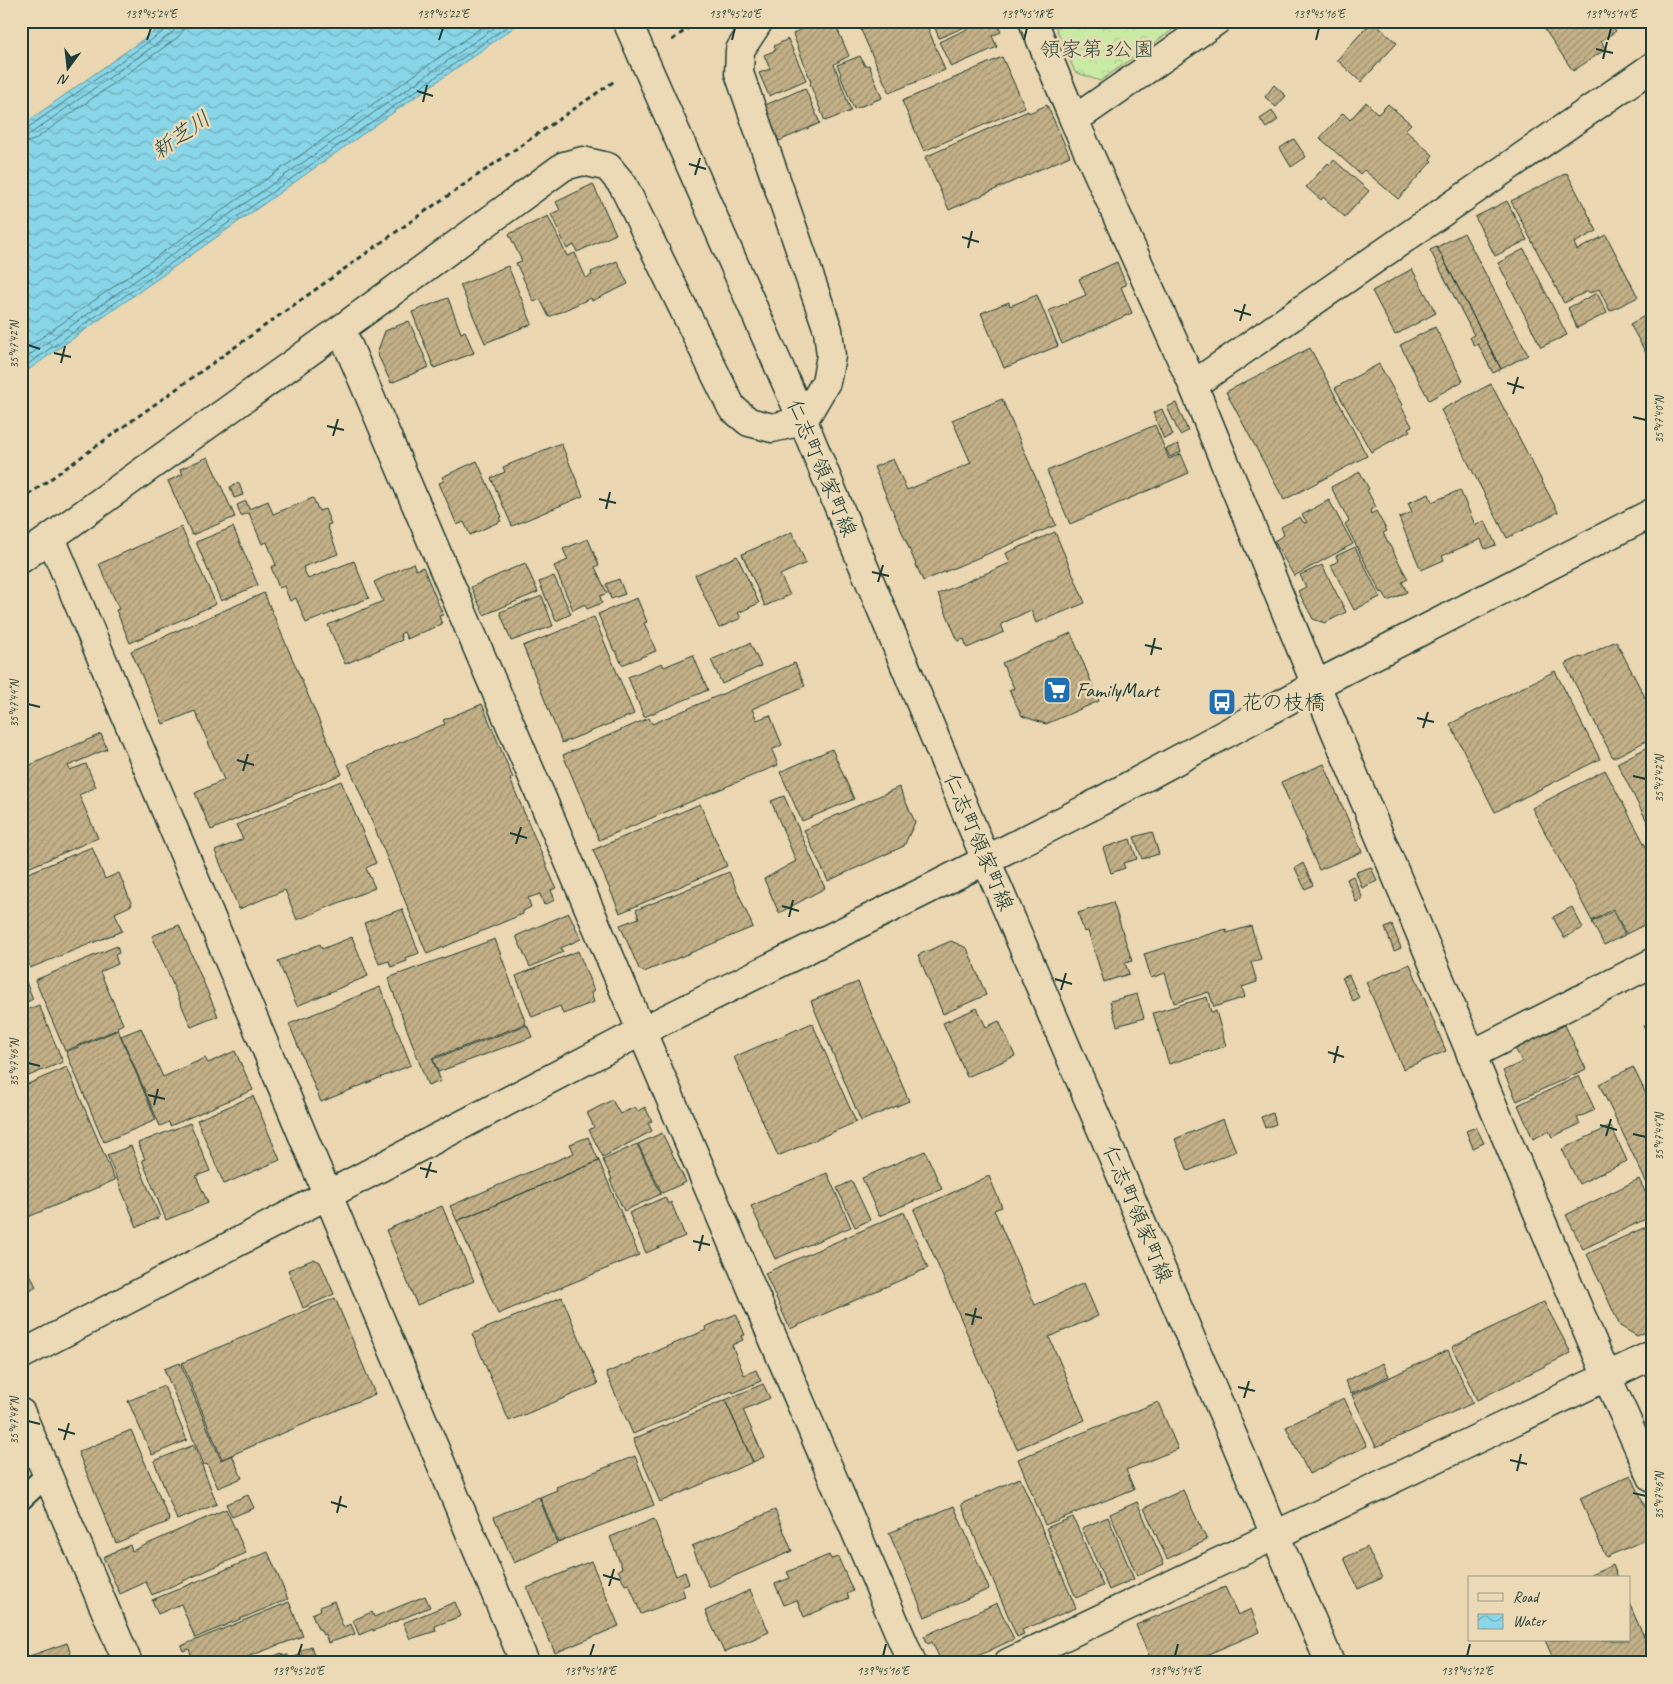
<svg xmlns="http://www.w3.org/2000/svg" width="1673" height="1684" font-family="Caveat,'Klee One',sans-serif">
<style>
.forest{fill:url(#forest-crowns);stroke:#74946c}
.water{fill:url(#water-waves);stroke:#5f99a0}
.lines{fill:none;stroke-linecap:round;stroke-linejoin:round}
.shore{stroke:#497a7c;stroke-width:1}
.building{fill:url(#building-hatch);stroke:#1f3d34}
.lane-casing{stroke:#1f3d34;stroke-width:25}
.street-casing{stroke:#1f3d34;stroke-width:31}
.secondary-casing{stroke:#1f3d34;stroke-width:31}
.path{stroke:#1f3d34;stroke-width:3;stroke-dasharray:5 4;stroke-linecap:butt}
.lane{stroke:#ecdab7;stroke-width:21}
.street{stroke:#ecdab7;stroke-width:28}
.secondary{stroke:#ecdab7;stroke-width:28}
.ticks{fill:none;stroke:#1f3d34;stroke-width:2}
.labels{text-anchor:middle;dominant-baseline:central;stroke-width:5;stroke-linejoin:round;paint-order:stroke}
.park-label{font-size:21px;fill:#304e3f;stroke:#ecdab7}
.street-label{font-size:21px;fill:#1f3d34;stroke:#ecdab7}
.poi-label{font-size:21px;fill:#1f3d34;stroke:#ecdab7;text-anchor:start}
.water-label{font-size:22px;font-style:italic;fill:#2a4c46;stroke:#ecdab7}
.neatline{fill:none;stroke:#1f3d34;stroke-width:2}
.ticks-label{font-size:12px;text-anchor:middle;fill:#1f3d34}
</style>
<defs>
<pattern id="forest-crowns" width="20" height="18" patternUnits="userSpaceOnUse" patternTransform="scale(1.25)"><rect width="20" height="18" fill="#caeba4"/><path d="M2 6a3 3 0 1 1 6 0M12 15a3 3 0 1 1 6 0" fill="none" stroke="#adca8e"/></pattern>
<pattern id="water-waves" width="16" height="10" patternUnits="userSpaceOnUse" patternTransform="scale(1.25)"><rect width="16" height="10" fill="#89d6e8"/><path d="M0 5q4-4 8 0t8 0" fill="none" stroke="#6fafbd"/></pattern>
<pattern id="building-hatch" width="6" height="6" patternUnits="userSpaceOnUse" patternTransform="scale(1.25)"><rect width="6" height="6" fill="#c4b188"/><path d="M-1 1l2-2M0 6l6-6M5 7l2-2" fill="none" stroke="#9f9170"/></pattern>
</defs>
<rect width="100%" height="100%" fill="#ebd7b1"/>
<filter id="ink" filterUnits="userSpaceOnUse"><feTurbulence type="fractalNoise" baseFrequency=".02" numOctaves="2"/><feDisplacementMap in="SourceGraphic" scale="10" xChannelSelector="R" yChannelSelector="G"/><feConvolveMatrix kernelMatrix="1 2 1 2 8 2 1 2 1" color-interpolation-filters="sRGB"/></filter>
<g filter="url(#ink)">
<path class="forest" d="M1053,21H1185L1100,81L1075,72Z"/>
<path class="water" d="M169,21H523L21,375V126Z"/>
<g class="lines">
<path class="shore" d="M21,130L26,129L168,28L171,21
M21,136L30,134L172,33L176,28L177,21
M21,144L34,140L177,38L183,31L185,21
M21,352L491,21
M21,361L504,21
M21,369L515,21"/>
</g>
<path class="building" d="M812,21H834L849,56L834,64L851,111L825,121L810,84L811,82L793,34Z
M857,21H925L945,70L889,93Z
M932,21H979L939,38Z
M985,21H996L1001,32L992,36L997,47L951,67L939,42Z
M1372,21L1397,43L1361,82L1337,60Z
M1539,21H1609L1616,31L1601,41L1606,49L1573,71Z
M788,39L806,80L769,96L759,73L770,69L764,55L776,50L774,46Z
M860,56L865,66L869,65L882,98L854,109L840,75L841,74L837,65Z
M1002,57L1025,107L924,151L902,101Z
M1274,85L1286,96L1276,107L1265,97Z
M805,88L820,123L779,141L763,106Z
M1366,102L1378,114L1388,104L1411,124L1405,130L1433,155L1430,159L1432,161L1398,199L1364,170L1360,174L1320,138L1343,113L1350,120Z
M1047,105L1070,156L949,210L925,157L1028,111L1029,113Z
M1272,111L1278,120L1266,128L1260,119Z
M1294,139L1306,157L1291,167L1280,148Z
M1334,160L1369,191L1345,217L1323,197L1321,200L1306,187L1328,163L1330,165Z
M1567,173L1597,231L1574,243L1577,250L1606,235L1638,297L1610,311L1599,289L1590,293L1588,291L1564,303L1511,201Z
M593,184L616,234L577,252L574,245L567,249L551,214L560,210L556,202Z
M1507,201L1527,240L1495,256L1475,217Z
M548,216L567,256L575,253L586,278L592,275L591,272L617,261L628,284L592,301L591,298L549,317L540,299L534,302L516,263L522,261L509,234Z
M1464,233L1528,355L1501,369L1437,247Z
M1437,247L1501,369L1493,373L1478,344L1474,346L1470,337L1474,335L1430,250Z
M1524,249L1567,335L1541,347L1498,263Z
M1117,262L1126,285L1121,287L1132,313L1062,344L1048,311L1086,295L1079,279Z
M508,266L532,324L485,343L460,285Z
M1412,269L1436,313L1395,335L1372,291Z
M1597,293L1607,313L1577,328L1568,308Z
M1037,295L1058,346L1004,368L981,313L1009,302L1010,306Z
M448,298L461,333L465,331L474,353L434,368L412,312Z
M1652,312V364L1630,324Z
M409,321L429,367L391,383L377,353L385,331Z
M1435,327L1463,381L1429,400L1400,345Z
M1310,348L1367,456L1284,500L1226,392Z
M1379,364L1402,405L1401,406L1412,426L1408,428L1410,431L1371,452L1335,388Z
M1491,384L1558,512L1507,538L1441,410Z
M1002,399L1056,525L923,581L874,467L893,459L907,490L971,463L952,420Z
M1176,403L1188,431L1180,435L1167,407Z
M1162,409L1173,435L1164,439L1153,413Z
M1155,425L1169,459L1181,454L1189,473L1070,524L1047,471Z
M561,443L583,496L512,526L491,478L505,472L503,467Z
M1178,444L1181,452L1170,457L1166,449Z
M208,457L235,517L192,535L168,481L183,474L180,469Z
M477,461L502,517L499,518L501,521L470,535L464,522L457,525L439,483L444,481L442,477Z
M1360,472L1369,489L1367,490L1376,507L1370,510L1371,514L1376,511L1387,531L1383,533L1408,579L1402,582L1407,592L1388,601L1383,592L1381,593L1345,524L1349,521L1331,487Z
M239,483L243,495L234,498L230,487Z
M1460,490L1475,525L1485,521L1496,545L1485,549L1481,539L1442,556L1444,560L1421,570L1399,518L1412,512L1408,503L1429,494L1432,502Z
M313,498L319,511L325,509L331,524L327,525L338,554L303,567L308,579L354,561L369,598L306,623L296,598L290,601L284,586L279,588L271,567L276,565L267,542L262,544L249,513L241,516L237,505L246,501L249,509L268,501L273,514Z
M1329,500L1353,544L1294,576L1274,541L1284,535L1281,527L1300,517L1304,523L1307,522L1302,515Z
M181,527L216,604L130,643L116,610L119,609L99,564Z
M233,527L258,585L221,601L196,542Z
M792,532L806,563L780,575L790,595L765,606L742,554Z
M1055,532L1085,603L1036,623L1031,610L1001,624L1004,632L967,648L964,639L958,641L938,594L1010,563L1006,553Z
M588,539L599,565L595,567L607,593L600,596L602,603L587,609L585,604L573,610L554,566L568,560L563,549Z
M1355,547L1380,597L1354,610L1331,565L1338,561L1336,556Z
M737,556L759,603L738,613L741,618L719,628L695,575Z
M413,563L416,570L423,567L443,615L439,616L442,624L407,639L404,632L400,634L402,640L345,664L328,625L383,601L374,582Z
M525,563L538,592L484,615L471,587Z
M1322,565L1346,612L1325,623L1313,619L1298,591L1306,587L1300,575Z
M554,576L571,614L556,621L539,582Z
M619,579L625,594L611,599L606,584Z
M264,593L342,774L211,830L195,793L224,780L195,711L163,724L131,651Z
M542,596L553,626L511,641L500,612Z
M637,598L647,622L644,623L656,651L622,665L616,651H614L598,614Z
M594,617L634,714L562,743L523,646Z
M1071,633L1099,701L1046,724L1022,716L1009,690L1014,688L1002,663Z
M1616,641L1652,711V738L1613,758L1565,664L1580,657L1581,658Z
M750,643L761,666L722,684L711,660Z
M693,655L708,690L644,717L628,677L662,663L664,667Z
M795,663L805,686L752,709L757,720L770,715L782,745L772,750L778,765L599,840L563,755L649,718L652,724Z
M1555,671L1600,759L1495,812L1450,724Z
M482,704L513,778L510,779L556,888L551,890L555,900L544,905L540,894L528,898L531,907L523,911V914L427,954L348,764L445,724L443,720Z
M101,734L107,749L68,766L70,770L86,764L96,787L79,795L98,838L21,871V769Z
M1652,745V831L1617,763Z
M832,749L854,799L802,821L780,772Z
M1324,764L1362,852L1319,870L1281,782Z
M1605,770L1652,858V921L1626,934L1613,909L1592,921L1532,808Z
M341,781L376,863L366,868L375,888L297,920L285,890L239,909L215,851L243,839L236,825Z
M899,787L915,822L904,846L828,881L804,830Z
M784,796L825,888L779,913L764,879L796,861L771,801Z
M700,804L727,866L620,913L593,850Z
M1152,832L1159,854L1142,859L1134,837Z
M1130,839L1137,859L1123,863L1125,868L1111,873L1103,848Z
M92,847L105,879L119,873L132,905L115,913L122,931L30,968L21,945V876Z
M1303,863L1313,885L1305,889L1295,868Z
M1371,867L1377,881L1362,888L1356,872Z
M729,872L753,927L644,972L639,969L620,925L639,918L636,910Z
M1353,876L1363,899L1356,902L1347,879Z
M1113,902L1132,961L1125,963L1129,974L1104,982L1088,931L1084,932L1078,913Z
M1572,907L1583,928L1564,938L1553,917Z
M402,909L419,953L406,958L407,961L391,967L389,961L379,964L364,923Z
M1613,911L1625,935L1604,945L1592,922Z
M569,913L581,939L561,948L563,952L530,967L516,936Z
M179,925L218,1016L191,1027L152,936Z
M1392,925L1401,948L1394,951L1385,928Z
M1251,926L1261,959L1251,962L1257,982L1242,987L1245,997L1214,1007L1209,992L1174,1003L1165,973L1151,978L1144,954L1226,929L1227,933Z
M352,937L368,976L297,1006L278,961L320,944L322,949Z
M495,939L526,1024L432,1058L441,1081L428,1086L388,978Z
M951,941L967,948L986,995L943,1014L918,955Z
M117,946L119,953L115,955L118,964L100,972L123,1024L117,1027L118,1029L65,1051L35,980Z
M578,951L594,991L591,993L594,1002L563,1014L560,1006L532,1017L516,976Z
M1410,964L1446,1051L1403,1069L1366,982Z
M21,970L33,999L21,1005Z
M1349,975L1359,998L1353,1001L1342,978Z
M858,982L909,1101L861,1121L811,1001Z
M380,987L411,1065L321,1102L289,1024Z
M1137,994L1144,1018L1117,1026L1110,1001Z
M1207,997L1211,1012L1216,1011L1226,1046L1169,1064L1153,1013Z
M39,1005L63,1062L21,1079V1012Z
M977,1008L986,1027L999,1021L1015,1056L967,1077L943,1023Z
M1652,1019V1041L1644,1026L1649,1024L1647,1021Z
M812,1023L856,1122L778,1156L734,1057Z
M527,1025L532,1037L438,1072L433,1059Z
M1565,1025L1586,1069L1517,1101L1503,1071L1522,1062L1515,1048Z
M141,1028L163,1077L205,1058L208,1063L235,1051L253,1090L170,1126L169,1122L160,1126L121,1036Z
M118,1030L156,1120L104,1142L66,1052Z
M67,1067L115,1180L21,1220V1087Z
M1633,1067L1652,1106V1194L1599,1084Z
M1579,1076L1595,1110L1577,1118L1580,1124L1552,1137L1549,1131L1533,1139L1518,1105Z
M253,1096L280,1160L224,1184L197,1120Z
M612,1100L620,1114L635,1107L638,1111L645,1107L652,1121L648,1123L652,1131L603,1157L589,1130L594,1127L587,1113Z
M1273,1113L1276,1124L1265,1128L1261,1117Z
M1223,1119L1236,1151L1188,1171L1175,1139Z
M190,1123L210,1171L196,1176L208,1203L166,1220L142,1160L145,1159L138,1143Z
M1611,1126L1627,1161L1579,1184L1562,1149Z
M1476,1127L1484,1143L1473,1148L1466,1131Z
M662,1133L686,1182L662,1193L638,1144Z
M588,1137L599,1161L457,1221L450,1206L574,1153L570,1144Z
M637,1144L661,1194L624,1211L610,1180L612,1179L603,1160Z
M131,1146L160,1217L137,1227L107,1155Z
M925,1151L942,1189L879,1216L862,1178Z
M599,1161L639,1255L498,1314L457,1221Z
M827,1173L851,1227L775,1259L751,1206Z
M989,1176L1002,1207L994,1210L1035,1305L1084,1283L1098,1316L1049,1337L1085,1420L1017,1449L914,1210Z
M1639,1179L1652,1206V1216L1583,1249L1566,1215Z
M852,1181L870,1220L855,1227L837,1188Z
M665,1197L668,1204L671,1202L685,1236L646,1253L629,1213Z
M442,1206L474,1281L417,1305L386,1230Z
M904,1212L928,1268L790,1329L765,1273Z
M1652,1224V1329L1637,1336L1620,1326L1587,1254Z
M21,1254L36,1287L21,1294Z
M314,1259L320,1262L334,1294L303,1308L288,1270Z
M562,1297L598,1384L509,1421L472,1334Z
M335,1298L375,1394L222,1459L182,1363Z
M1544,1302L1571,1353L1477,1400L1452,1347Z
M736,1314L745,1335L741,1336L743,1340L732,1345L744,1375L756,1370L761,1381L733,1393L732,1391L633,1434L606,1373L706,1330L705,1327Z
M1448,1350L1473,1403L1376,1447L1352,1395Z
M180,1363L221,1460L232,1455L242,1478L218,1488L207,1464L204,1465L164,1369Z
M1383,1363L1389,1376L1351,1394L1345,1381Z
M763,1384L770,1398L743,1410L764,1457L753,1462L725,1400Z
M164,1386L187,1440L152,1455L128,1401Z
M1344,1398L1367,1446L1309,1474L1286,1427Z
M725,1400L753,1462L660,1502L633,1439Z
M1158,1402L1178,1449L1126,1470L1134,1489L1045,1525L1018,1459Z
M131,1430L170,1521L116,1543L78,1452Z
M194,1445L217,1504L177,1520L154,1461Z
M635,1456L654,1505L558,1542L540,1497L557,1490L556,1487Z
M1631,1475L1652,1522V1535L1646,1537L1647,1539L1606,1557L1580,1498Z
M1020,1478L1076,1608L1022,1630L1024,1634L1017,1637L961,1504Z
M1183,1490L1207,1540L1167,1559L1144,1508Z
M248,1495L254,1508L232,1517L226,1504Z
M539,1497L557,1543L514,1563L494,1517Z
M1137,1502L1164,1564L1137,1576L1110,1514Z
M954,1506L989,1589L925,1617L889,1533Z
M226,1509L246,1553L152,1595L146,1582L120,1594L103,1557L130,1545L132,1551Z
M775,1510L792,1551L709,1587L692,1546Z
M1073,1517L1103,1586L1076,1598L1046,1528Z
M1108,1517L1134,1579L1109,1590L1082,1528Z
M654,1519L676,1576L685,1572L689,1584L682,1587L685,1597L641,1614L629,1584L625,1585L618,1570L622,1568L610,1537Z
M1367,1547L1382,1578L1358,1589L1344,1558Z
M268,1552L288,1599L195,1638L181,1604L158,1614L152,1600Z
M829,1555L831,1559L838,1557L853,1591L847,1594L849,1598L804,1617L797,1600L784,1605L775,1584L790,1578L787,1572Z
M591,1561L619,1626L555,1653L527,1588Z
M1613,1565L1618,1578H1584Z
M1225,1587L1238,1615L1251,1609L1260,1632L1187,1663H1152L1136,1625Z
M750,1590L769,1632L724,1652L705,1611Z
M425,1596L430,1607L373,1631V1629L359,1635L353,1620L372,1612L374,1617Z
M334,1601L343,1627L351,1624L355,1634L328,1643L325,1634L323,1635L320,1629H318L312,1614L321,1610L320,1607Z
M289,1602L303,1636L231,1663H194L189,1649L183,1651L181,1646Z
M455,1602L461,1616L435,1626L436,1631L410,1639L403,1623Z
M997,1603L1014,1639L963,1663L950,1661L942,1663L932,1642L928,1644L924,1636Z
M1629,1603L1652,1655V1663H1555L1545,1640H1629Z
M67,1643L74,1663H21V1659Z
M311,1646L317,1663H256L282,1653L283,1656L288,1655L289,1659L302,1654L300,1651Z"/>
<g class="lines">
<defs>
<path id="lane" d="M21,1499L47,1475"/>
<path id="street" d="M1033,21L1074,120L1193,385L1316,685L1607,1377L1652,1477
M1074,120L1216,21
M341,329L912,1663
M1193,385L1652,67
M51,538L525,1663
M21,559L341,329L564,166L583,161L608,167L623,185L732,408L749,422L772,428L803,421L826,382L831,356L828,330L739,73L740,50L759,21
M1471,1055L1652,963
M21,1413L128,1663
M1008,1663L1652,1355"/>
<path id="secondary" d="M627,21L803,421L986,860L1330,1663
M21,1355L642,1031L927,890L1088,808L1316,685L1652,513"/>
</defs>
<use href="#lane" class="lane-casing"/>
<use href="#street" class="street-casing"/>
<use href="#secondary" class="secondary-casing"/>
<path class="path" d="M672,40L698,21
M21,500L417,217L616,80"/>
<use href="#lane" class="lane"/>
<use href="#street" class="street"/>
<use href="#secondary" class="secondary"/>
</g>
</g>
<path class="ticks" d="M147,40L151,28M439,40L443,28M732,40L735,28M1024,40L1027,28M1316,40L1319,28M1608,40L1611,28M1596,49L1613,53M1603,59L1607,42M417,91L433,96M423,102L427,85M689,164L706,169M695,175L700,158M962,237L979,242M968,248L972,231M1234,310L1251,315M1240,321L1245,304M28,345L40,349M54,353L71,357M61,363L65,346M1507,383L1524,388M1513,394L1518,377M1633,417L1646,420M327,426L344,430M333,436L338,419M599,499L616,503M606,509L610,492M872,572L889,576M878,582L883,565M1145,645L1162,649M1151,655L1155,638M28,704L40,707M1417,718L1434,722M1423,728L1428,712M237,760L254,765M243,771L248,754M1633,776L1646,779M510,833L527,838M516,844L521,827M782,906L799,911M789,917L793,900M1055,979L1072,984M1061,990L1066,973M1328,1052L1344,1057M28,1063L40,1066M1334,1063L1338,1046M148,1095L165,1099M154,1105L158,1089M1600,1125L1617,1130M1633,1134L1646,1137M1606,1136L1611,1119M420,1168L437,1172M426,1178L431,1162M693,1241L710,1245M699,1251L703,1235M965,1314L982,1318M972,1325L976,1308M1238,1387L1255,1391M1244,1398L1249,1381M28,1421L40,1424M58,1429L75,1434M64,1440L69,1423M1510,1460L1527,1464M1517,1471L1521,1454M1633,1493L1646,1496M331,1502L347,1507M337,1513L341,1496M603,1575L620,1580M609,1586L614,1569M298,1656L302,1644M590,1656L594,1644M883,1656L886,1644M1175,1656L1178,1644M1467,1656L1470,1644"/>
<defs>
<symbol id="supermarket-square" viewBox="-11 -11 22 22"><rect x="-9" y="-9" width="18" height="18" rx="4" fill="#1f6fb2" stroke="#ecdab7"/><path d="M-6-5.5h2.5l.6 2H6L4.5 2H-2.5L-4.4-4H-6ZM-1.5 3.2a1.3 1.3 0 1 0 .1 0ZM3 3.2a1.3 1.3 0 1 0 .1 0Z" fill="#fff"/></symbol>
<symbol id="bus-square" viewBox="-11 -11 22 22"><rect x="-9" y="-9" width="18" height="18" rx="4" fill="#1f6fb2" stroke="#ecdab7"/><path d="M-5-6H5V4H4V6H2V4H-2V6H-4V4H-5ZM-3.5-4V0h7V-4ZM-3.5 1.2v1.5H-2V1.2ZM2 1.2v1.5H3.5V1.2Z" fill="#fff"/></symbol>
</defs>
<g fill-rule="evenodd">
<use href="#supermarket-square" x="1041" y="674" width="32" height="32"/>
<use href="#bus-square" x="1206" y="686" width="32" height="32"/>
</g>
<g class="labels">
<g class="park-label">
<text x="1097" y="49">領家第3公園</text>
</g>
<g class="street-label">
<text transform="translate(822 468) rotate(67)">仁志町領家町線</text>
<text transform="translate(979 842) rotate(67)">仁志町領家町線</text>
<text transform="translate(1138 1214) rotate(67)">仁志町領家町線</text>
</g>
<g class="poi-label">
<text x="1076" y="690">FamilyMart</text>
<text x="1241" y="702">花の枝橋</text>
</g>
<g class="water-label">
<text transform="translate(181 135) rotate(-35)">新芝川</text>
</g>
</g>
<rect width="1673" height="1684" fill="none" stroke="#ecdab7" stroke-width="55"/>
<rect x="1468" y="1576" width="162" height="65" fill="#ecdab7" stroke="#9a9b83"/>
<rect x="1478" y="1593" width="25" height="8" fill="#ecdab7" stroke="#9a9b83"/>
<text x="1513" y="1602" font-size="15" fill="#1f3d34">Road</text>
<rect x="1478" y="1614" width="25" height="15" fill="url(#water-waves)" stroke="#9a9b83"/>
<text x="1513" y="1626" font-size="15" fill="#1f3d34">Water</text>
<g transform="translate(68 68) rotate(195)" stroke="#ecdab7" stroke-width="4" paint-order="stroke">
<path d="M0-4L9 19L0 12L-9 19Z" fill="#1f3d34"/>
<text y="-8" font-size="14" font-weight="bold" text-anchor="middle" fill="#1f3d34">N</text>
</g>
<rect x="28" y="28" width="1618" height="1628" class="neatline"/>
<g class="ticks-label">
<text x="151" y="18">139°45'24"E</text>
<text x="443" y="18">139°45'22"E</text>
<text x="735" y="18">139°45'20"E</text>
<text x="1027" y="18">139°45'18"E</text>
<text x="1319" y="18">139°45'16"E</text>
<text x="1611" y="18">139°45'14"E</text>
<text transform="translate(14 345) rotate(-90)" y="4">35°47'42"N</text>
<text transform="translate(1659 420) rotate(-90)" y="4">35°47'40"N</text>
<text transform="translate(14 704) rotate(-90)" y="4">35°47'44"N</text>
<text transform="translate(1659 779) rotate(-90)" y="4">35°47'42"N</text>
<text transform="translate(14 1063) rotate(-90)" y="4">35°47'46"N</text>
<text transform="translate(1659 1137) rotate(-90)" y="4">35°47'44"N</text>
<text transform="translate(14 1421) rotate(-90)" y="4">35°47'48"N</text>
<text transform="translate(1659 1496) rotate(-90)" y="4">35°47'46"N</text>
<text x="298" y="1675">139°45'20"E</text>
<text x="590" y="1675">139°45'18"E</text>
<text x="883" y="1675">139°45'16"E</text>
<text x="1175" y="1675">139°45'14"E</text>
<text x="1467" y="1675">139°45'12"E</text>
</g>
</svg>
